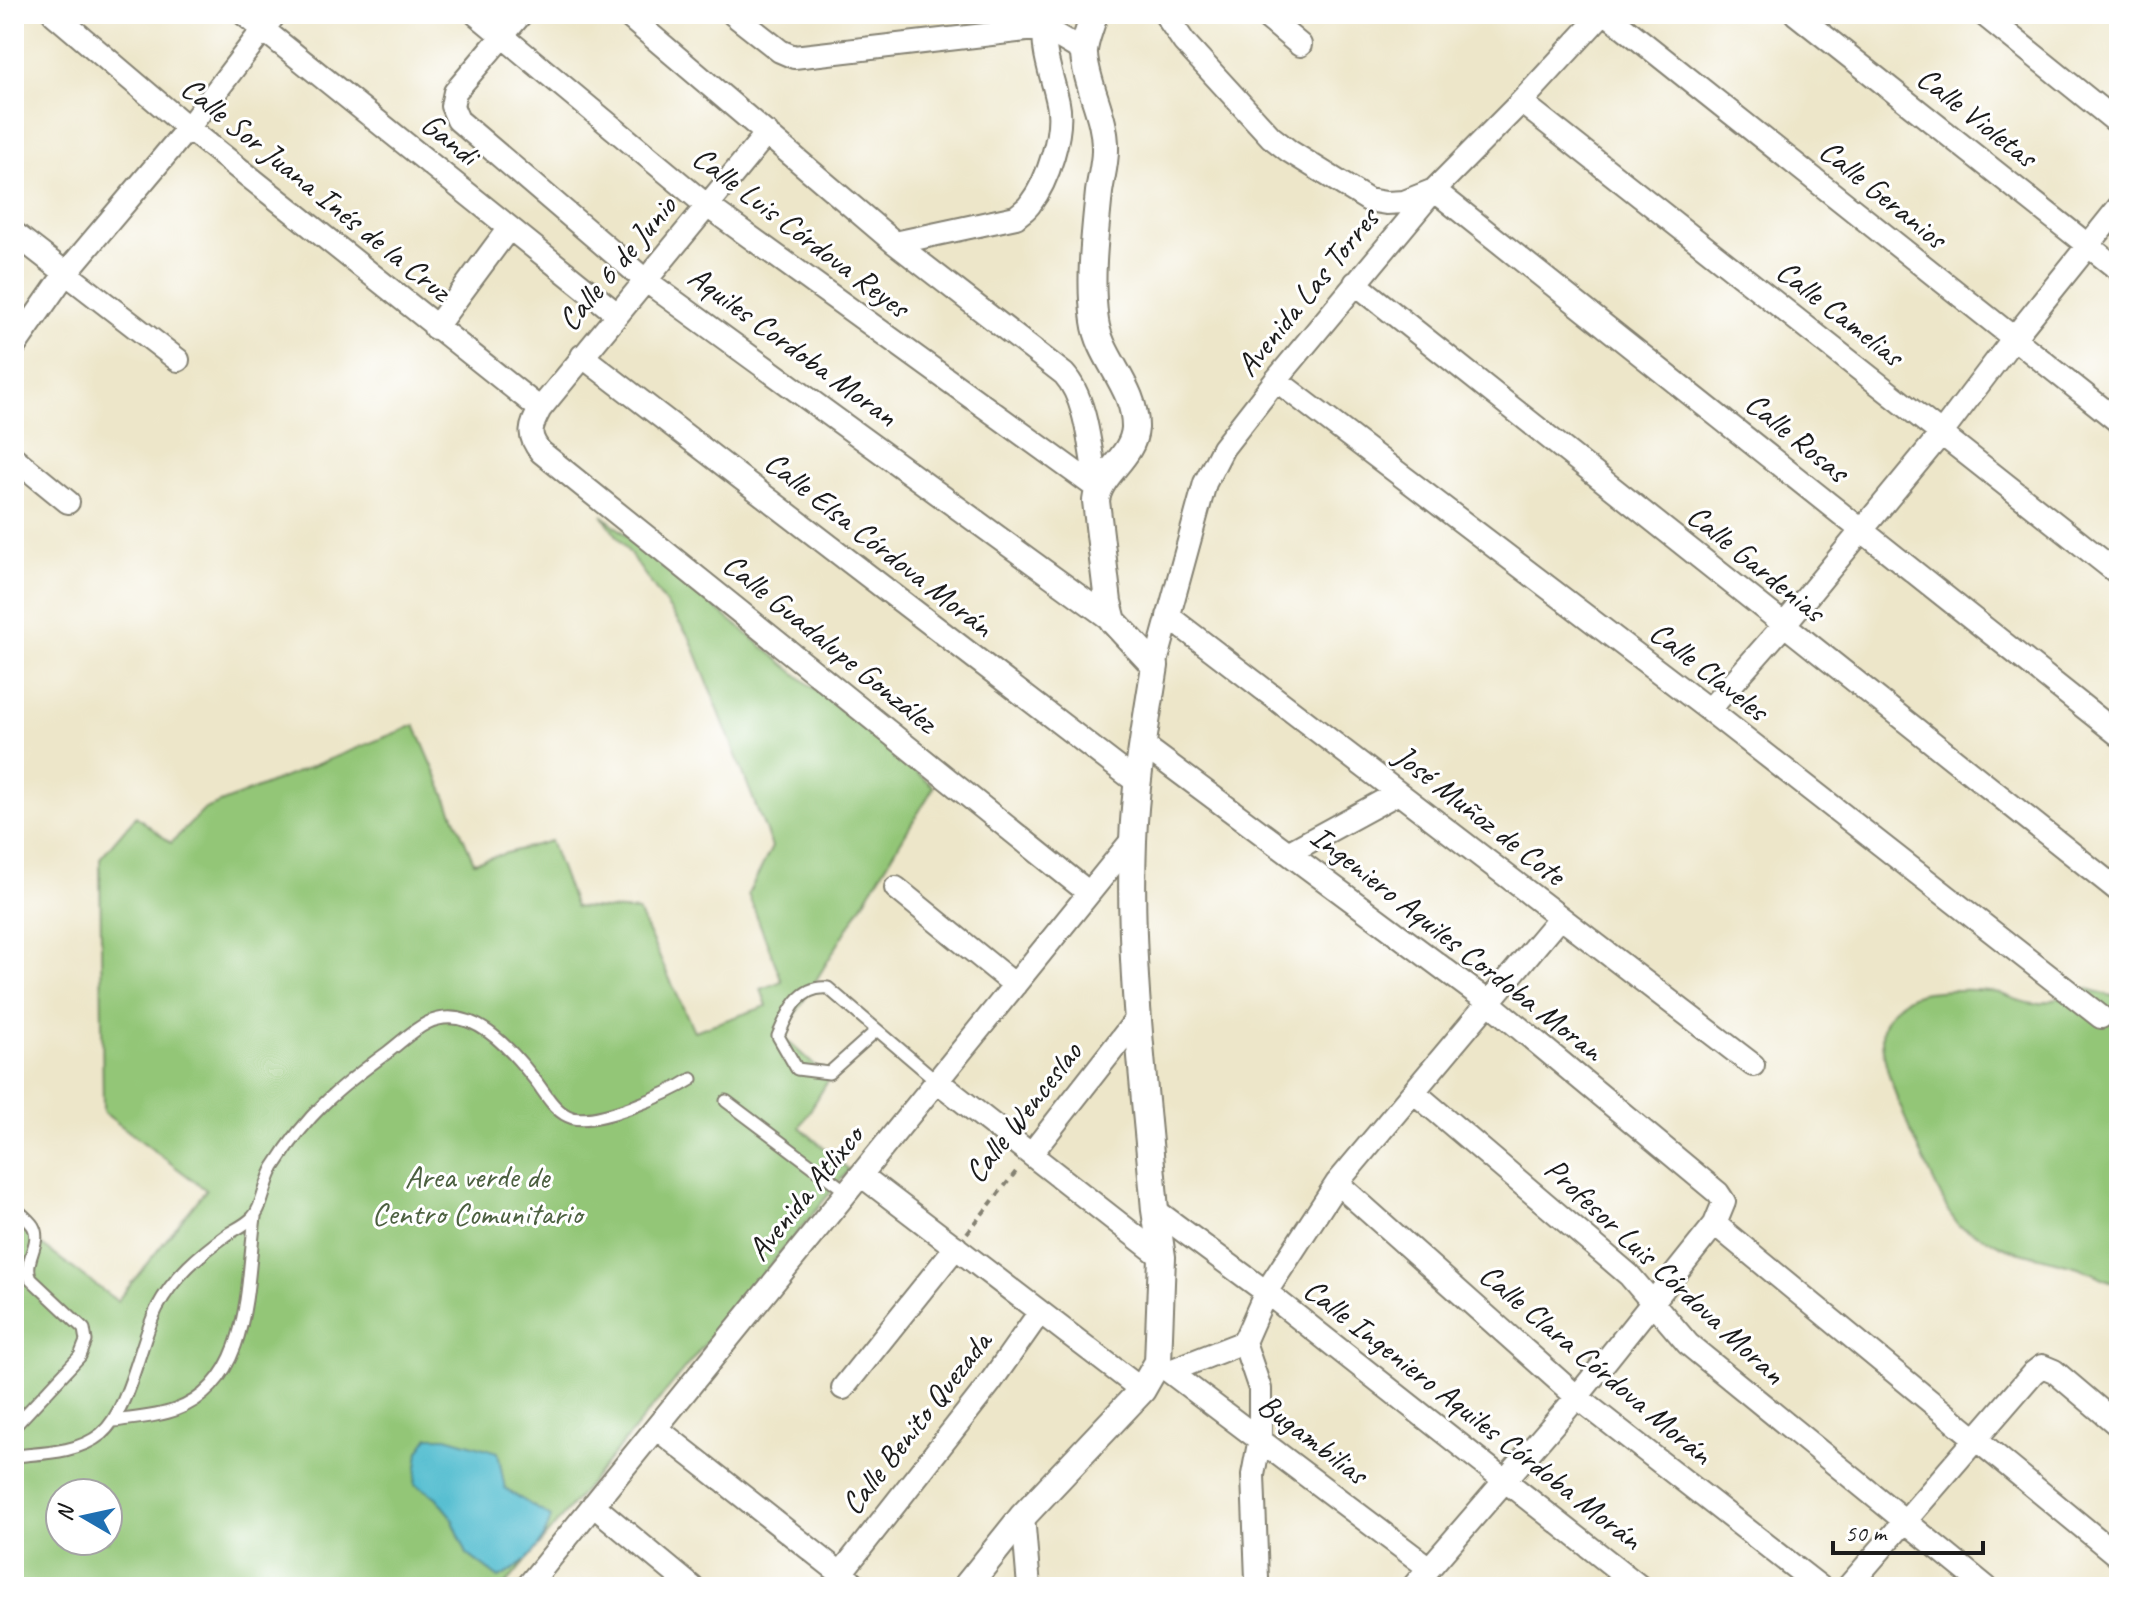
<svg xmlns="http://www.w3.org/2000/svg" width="2133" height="1601" font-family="Caveat,sans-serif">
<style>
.green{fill:#93c677;stroke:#58714a;stroke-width:2;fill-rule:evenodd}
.water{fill:#54bed0;stroke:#386d76;stroke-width:2}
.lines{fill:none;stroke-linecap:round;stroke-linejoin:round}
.service-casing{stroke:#848172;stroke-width:15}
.minor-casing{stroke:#848172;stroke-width:26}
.tertiary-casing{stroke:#848172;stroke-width:30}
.path{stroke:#848172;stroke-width:4;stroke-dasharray:6 6;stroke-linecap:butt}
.service{stroke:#fff;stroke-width:11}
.minor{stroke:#fff;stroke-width:22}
.tertiary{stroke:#fff;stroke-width:26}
.labels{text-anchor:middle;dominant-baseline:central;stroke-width:6;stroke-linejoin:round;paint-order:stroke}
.street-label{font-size:32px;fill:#1c1c1c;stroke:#fff}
.park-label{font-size:32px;fill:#4c6040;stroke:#fff}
</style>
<rect width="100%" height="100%" fill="#fff"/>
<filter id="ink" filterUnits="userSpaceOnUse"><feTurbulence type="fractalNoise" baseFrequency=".0125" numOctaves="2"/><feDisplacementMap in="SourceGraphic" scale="16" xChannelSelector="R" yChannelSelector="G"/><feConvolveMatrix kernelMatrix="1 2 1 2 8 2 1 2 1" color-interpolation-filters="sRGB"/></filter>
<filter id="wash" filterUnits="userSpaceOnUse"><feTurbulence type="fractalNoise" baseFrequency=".006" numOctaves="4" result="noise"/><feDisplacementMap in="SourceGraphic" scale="32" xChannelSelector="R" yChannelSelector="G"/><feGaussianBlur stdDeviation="1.8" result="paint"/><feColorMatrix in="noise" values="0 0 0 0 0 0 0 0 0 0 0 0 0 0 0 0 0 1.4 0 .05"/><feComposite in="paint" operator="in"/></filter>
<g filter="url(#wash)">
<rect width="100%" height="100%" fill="#ede6c9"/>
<path class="green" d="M602,515L934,787L782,1036L829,1079L800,1127L849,1170L504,1587H14V1242L23,1231L117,1301L206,1190L103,1112L100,858L136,816L171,843L205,809L415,725L474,862L550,841L575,907L638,911L694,1031L767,1006L761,989L782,981L748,894L772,847L690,638ZM60,1493H108V1541H60Z
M2088,989L2112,996L2119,1002V1285L2078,1267L2009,1249L1959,1226L1948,1211C1931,1173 1874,1067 1883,1028C1888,1008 1908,994 1927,992C1947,990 1975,988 1994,992C2008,995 2022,1004 2035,1004C2046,1005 2073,991 2088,989Z"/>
<path class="water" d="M429,1437H446L498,1452L505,1489L551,1517C542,1549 527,1563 499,1578L467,1554L450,1514L436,1497L415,1484L419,1451Z"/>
</g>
<g filter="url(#ink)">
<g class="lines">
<defs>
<path id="service" d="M877,1030L829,1073L797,1069L778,1036C788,1013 799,985 828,988L937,1081
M726,1101L847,1192
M14,1207C20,1213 28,1219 33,1226C43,1243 22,1261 31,1279L84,1329L86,1341L80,1356L14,1427
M114,1421C134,1418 156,1417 175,1410C252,1382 246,1284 255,1217
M14,1456C42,1453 78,1453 101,1434C129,1411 140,1342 157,1308C173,1277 200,1254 228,1234C236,1229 247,1224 253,1217C263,1207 265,1181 274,1167C308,1113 337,1089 388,1052C400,1043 413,1030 427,1023C471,1002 511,1049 535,1080C546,1094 555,1113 573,1118C600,1124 668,1094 692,1079"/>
<path id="minor" d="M54,14L188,128L540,409
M244,14L617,314
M476,14L706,205L1097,488
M521,14L455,92L452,106L458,120L645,280L1113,621
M626,14L895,243L1064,374C1088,400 1090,454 1097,488
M733,14L780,51L794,57L1044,28L1083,51
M1165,14L1184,42L1271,137L1289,151L1368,200L1386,203L1404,202L1434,190L2119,735
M1263,14L1300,45
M1607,14L2119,422
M1796,14L2119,270
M1983,14L2119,124
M1521,102L2119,574
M767,133L540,409C530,428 527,435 541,452L1089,893
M14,233L178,360
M895,243L1016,217C1020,213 1027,209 1030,204C1048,181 1064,132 1058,103C1052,73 1039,48 1047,17
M1355,283L2119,891
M435,328L509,228
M14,347L65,274L188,128L275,14
M582,356L1138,783
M1276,380L1709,710L2101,1017
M14,458L68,502
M1168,616L1753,1065
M1155,666L1205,483L1223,448L1276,380L1434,190L1521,102L1602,14
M1709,710L1783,626L1941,434L2013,339L2119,207
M1143,745L1487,1001L1718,1193L1724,1202L1715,1224L1577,1397L1413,1587
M1288,853L1398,793
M896,888L1015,985
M937,1081L1162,1257
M1414,1092L1629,1275L1688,1344L1986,1587
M1031,1154L1139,1016
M861,1175L1142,1390
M1337,1183L1577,1397L1820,1587
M1155,1210L1266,1292L1640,1587
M1715,1224L2119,1557
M1244,1342L1260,1389V1438L1253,1475L1257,1579
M1162,1366L1429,1568
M1170,1371L1244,1342L1266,1292L1337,1183L1560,917
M843,1388L956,1247
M656,1428L858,1587
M593,1505L692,1587
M1023,1516L1029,1587
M841,1573L990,1383L1040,1312
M527,1587L1133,839
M1848,1587L2033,1373L2042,1366L2054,1371L2119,1426"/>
<path id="tertiary" d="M966,1587L1023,1516L1142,1390L1158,1362L1162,1257L1155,1210C1145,1088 1128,964 1133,841C1135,782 1146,724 1155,666L1113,621L1108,602L1096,501C1099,473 1133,458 1135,428C1136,387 1100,359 1095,321C1089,279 1095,234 1099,192C1101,178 1105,164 1105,150C1106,116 1087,88 1084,55C1083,43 1091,27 1094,14"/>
</defs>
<use href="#service" class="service-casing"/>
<use href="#minor" class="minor-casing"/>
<use href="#tertiary" class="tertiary-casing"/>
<path class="path" d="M967,1233L1019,1168"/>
<use href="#service" class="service"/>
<use href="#minor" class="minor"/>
<use href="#tertiary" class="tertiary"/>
</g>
</g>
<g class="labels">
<g class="street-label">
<text transform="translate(1977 117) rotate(38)">Calle Violetas</text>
<text transform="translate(450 139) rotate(39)">Gandi</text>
<text transform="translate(316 189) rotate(39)">Calle Sor Juana Inés de la Cruz</text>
<text transform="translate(1883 194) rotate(39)">Calle Geranios</text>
<text transform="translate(801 232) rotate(37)">Calle Luis Córdova Reyes</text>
<text transform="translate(617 263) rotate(-50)">Calle 6 de Junio</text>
<text transform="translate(1307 292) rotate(-51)">Avenida Las Torres</text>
<text transform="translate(1840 313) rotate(38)">Calle Camelias</text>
<text transform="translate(793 346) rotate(36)">Aquiles Cordoba Moran</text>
<text transform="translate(1797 437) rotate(39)">Calle Rosas</text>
<text transform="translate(879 544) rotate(38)">Calle Elsa Córdova Morán</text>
<text transform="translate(1756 563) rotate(39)">Calle Gardenias</text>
<text transform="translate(830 643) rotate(39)">Calle Guadalupe González</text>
<text transform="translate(1709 671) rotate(38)">Calle Claveles</text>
<text transform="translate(1480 815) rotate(38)">José Muñoz de Cote</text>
<text transform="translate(1457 943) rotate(38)">Ingeniero Aquiles Cordoba Moran</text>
<text transform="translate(1023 1112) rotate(-52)">Calle Wenceslao</text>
<text transform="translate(805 1193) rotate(-51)">Avenida Atlixco</text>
<text transform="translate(1665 1271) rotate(43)">Profesor Luis Córdova Moran</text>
<text transform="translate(1596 1364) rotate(40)">Calle Clara Córdova Morán</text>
<text transform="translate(1473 1414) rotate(38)">Calle Ingeniero Aquiles Córdoba Morán</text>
<text transform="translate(916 1423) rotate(-52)">Calle Benito Quezada</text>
<text transform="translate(1313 1439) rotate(37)">Bugambilias</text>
</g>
<g class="park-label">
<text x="477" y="1176">Area verde de<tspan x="477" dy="37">Centro Comunitario</tspan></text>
</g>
</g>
<rect width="2133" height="1601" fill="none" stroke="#fff" stroke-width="48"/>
<g transform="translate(84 1517) rotate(279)"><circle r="38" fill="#ffffff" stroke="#a4a4a4" stroke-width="2"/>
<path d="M0-6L14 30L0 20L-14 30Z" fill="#1f6fb2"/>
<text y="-12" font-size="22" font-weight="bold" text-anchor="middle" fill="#1c1c1c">N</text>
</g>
<path d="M1833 1541v12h150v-12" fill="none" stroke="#1c1c1c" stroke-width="4"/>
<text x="1845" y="1541" font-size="24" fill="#1c1c1c" stroke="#ffffff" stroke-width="6" paint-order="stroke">50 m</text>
</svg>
